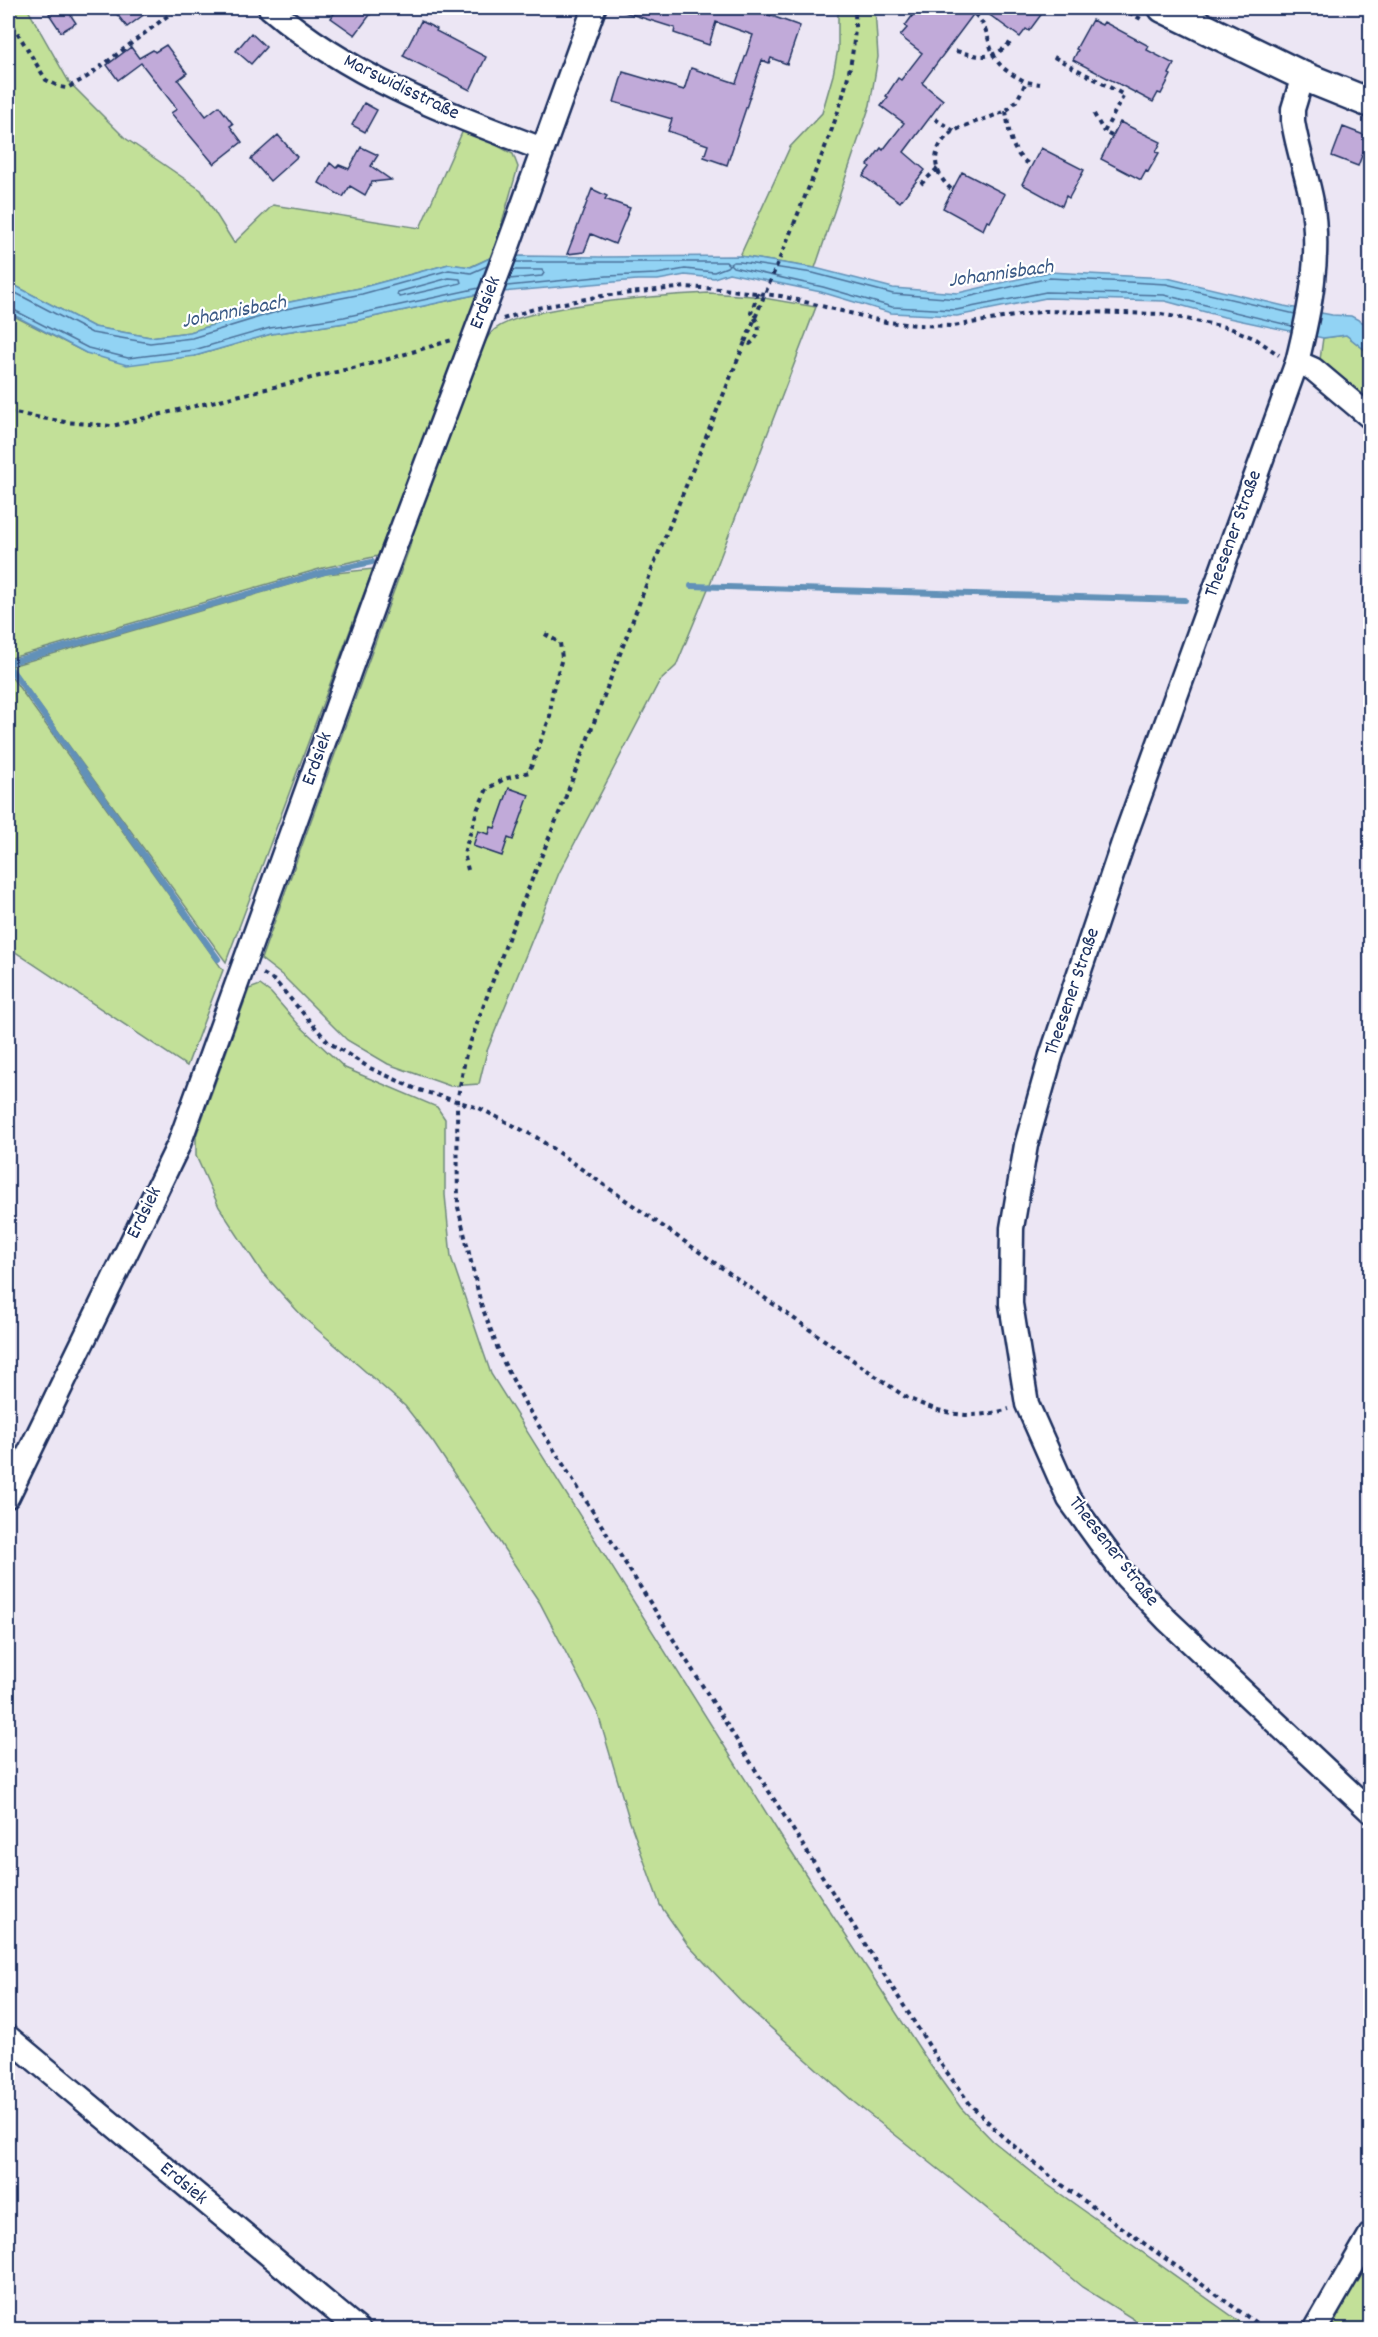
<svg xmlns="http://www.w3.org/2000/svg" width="1378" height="2337" font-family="Dekko,sans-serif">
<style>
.green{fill:#c2e098;stroke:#6e887b;stroke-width:1.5}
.water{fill:#92d3f4;stroke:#6291b8;stroke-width:1.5}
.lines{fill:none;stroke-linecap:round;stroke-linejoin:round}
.shore{stroke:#4b719a;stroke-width:1.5}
.stream{stroke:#6291b8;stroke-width:6}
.building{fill:#c1aad9;stroke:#1b2f5e;stroke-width:1.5}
.minor-casing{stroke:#1b2f5e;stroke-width:27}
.major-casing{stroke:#1b2f5e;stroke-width:33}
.path{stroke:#1b2f5e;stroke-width:4;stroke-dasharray:4.5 4.5;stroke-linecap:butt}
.minor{stroke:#fff;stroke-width:22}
.major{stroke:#fff;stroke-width:28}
.path-bridge{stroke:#1b2f5e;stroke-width:4;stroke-dasharray:4.5 4.5;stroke-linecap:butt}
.labels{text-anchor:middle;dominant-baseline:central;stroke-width:4.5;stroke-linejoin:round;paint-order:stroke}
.street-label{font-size:20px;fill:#1b2f5e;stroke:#fff}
.water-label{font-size:21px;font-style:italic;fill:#395884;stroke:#fff}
</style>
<rect width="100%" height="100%" fill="#ece6f4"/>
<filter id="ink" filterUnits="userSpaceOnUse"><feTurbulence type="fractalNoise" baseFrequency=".0167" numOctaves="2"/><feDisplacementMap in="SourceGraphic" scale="12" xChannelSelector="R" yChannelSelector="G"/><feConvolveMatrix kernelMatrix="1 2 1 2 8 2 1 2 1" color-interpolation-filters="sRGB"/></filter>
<g filter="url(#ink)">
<path class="green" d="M8,8H27L69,82L125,138L201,190L234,243L273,205L420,228L464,128L513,154L518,167L492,257L470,267L449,264L360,288L285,303L190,332L150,337L94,327L8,282Z
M838,8H875L878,57L870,105L815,268L740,256L790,147L822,113L833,75L838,49Z
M709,293L752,296L816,307L710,584L676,666L659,682L559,873L487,1051L479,1084L450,1086L388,1064L347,1040L283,976L261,959L410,546C415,508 436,470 449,434C459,409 476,351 491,333C513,305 670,295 709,293Z
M479,294L378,556L323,568L8,659V313L86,353L195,356L271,334L345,323Z
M1346,335L1370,354V406L1319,367L1323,338Z
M373,569L226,962L11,666L326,574Z
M8,672L223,970L187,1066L8,947Z
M260,985L271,993L299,1025L345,1068L437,1107L445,1119V1195L451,1257L491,1374L782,1838L931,2066L961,2108L993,2141L1048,2185L1250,2329H1149L1082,2287L956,2183L855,2103L743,2003L688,1945L660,1905L630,1822L598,1714L540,1603L433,1442L405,1406L303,1317L261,1271L219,1207L196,1156V1136L249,989Z
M1370,2250V2329L1326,2330Z"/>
<path class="water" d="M521,256L601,257L740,256L815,268L893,288L958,293L1049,272L1167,278L1284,306L1332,315L1351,316L1370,326V354L1346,335L1323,338L1224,317L1165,301L1046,298L957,316L891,313L821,292L729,273L714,278L685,275L658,280H637L479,294L345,323L271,334L195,356L127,365L86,353L8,312V282L94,327L150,337L190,332L285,303L360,288L449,264L471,267L492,257Z"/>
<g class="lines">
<path class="shore" d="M449,278L460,279L461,283L400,297L397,295L398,292Z
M509,279L542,276L544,273L542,270H513
M507,286L607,276L657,274L685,269L714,272L727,267L729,265L726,262H516
M8,289L92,333L150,343L192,338L286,309L362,294L449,270L471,273L487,266
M8,307L88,348L128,358L194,350L270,328L344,317L479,288
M1292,326L1164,295L1046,292L956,310L892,307L823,287L733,267L730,264L733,262H740L813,273L893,294L959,299L1049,278L1148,283L1166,284L1295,314"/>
<path class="stream" d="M691,586L1185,600
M8,663L324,572L372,562
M8,665L218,959"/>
</g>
<path class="building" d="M59,8H66L76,23L61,32L49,14Z
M112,8H153L127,27Z
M338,8H360L370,15L355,35L331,18Z
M622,8H749L800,26L787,64L771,58L769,63L762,60L727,165L704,157L708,145L668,131L672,119L614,102L623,72L684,90L691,68L736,83L753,35L716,22L709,45L674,33L675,28L621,11Z
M918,8H978L922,83L943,100L904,152L925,170L900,202L863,176L870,167L868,165L881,148L883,150L904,123L881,106L888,97L886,96L898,78L901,80L922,53L900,36L907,28L905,26Z
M980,8H1046L1029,31L1026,29L1020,37Z
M1092,20L1102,25L1104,22L1149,46L1147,50L1174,64L1169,74L1171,75L1161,94L1158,93L1153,102L1073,60L1078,50L1076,49Z
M421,21L437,29L436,31L486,57L470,90L403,56Z
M251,33L266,47L251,64L236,51Z
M166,45L187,73L178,80L206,116L219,106L233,124L230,126L242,142L214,164L171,113L177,109L141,63L118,80L107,65L131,47L139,58L153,50L155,52Z
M364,103L377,110L365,132L352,125Z
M1120,122L1161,142L1156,152L1159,153L1148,172L1146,171L1141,180L1101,159Z
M1343,127L1369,137L1358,166L1332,156Z
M278,135L297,157L270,181L251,159Z
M361,147L378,155L371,166L391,180L372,182L365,195L350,186L343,197L319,183L330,163L336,168L339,165L349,169Z
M1041,148L1084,170L1069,198L1066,196L1062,206L1022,184Z
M962,172L1005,194L990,222L987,221L983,230L943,208Z
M592,189L607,196L605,199L630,208L615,244L591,234L584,252L567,254Z
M509,788L529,795L513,840L508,838L502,856L473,846L478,831L489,834L491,827L495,828Z"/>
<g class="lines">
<defs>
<path id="minor" d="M270,8C350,77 444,112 542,149
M1303,76L1293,109V121C1297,148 1307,175 1312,202C1321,256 1310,310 1297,362L1126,834L1051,1056L1026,1145L1012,1228L1011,1304L1027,1404L1069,1499L1100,1542L1126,1577L1167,1620L1370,1811
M1297,362L1313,369L1370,417
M8,1496L179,1144L385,573L507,249L594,8
M8,2037L359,2330
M1315,2330L1370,2235"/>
<path id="major" d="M1163,8L1303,76L1370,103"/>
</defs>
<use href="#minor" class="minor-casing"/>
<use href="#major" class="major-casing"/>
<path class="path" d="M968,8C994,29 983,40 998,62C1004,71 1017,77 1026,82
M1121,8L1141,19
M8,17L46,80L60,87L67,88L87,77L178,8
M956,51C980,57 992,61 1011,42
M1054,57L1124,95L1104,132L1112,136
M1006,111C1009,130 1010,153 1029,164
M1094,114L1104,132
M935,119L954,131
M921,184L938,168
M951,189C943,182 936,171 936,160C938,123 985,124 1008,109C1017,103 1021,92 1026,82L1040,84
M794,224C821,154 858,84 855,8
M758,293L751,313C760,324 763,333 750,344L745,342L656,559L566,796L509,936L466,1054L457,1102L458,1207L481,1304L501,1357L527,1407L938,2060L970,2104L1002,2136L1055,2180L1266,2330
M503,319L537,308L602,296L686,287L722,289L781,296L886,322L917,325L953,326L1045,311L1161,314L1230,328L1256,339L1279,355
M8,412L65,422L112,426L382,361L452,340
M468,870L464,853L478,808L487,789L504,779L529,772L550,717L552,693L562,658L560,643L545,634
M263,974L275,981L328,1042L370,1068L416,1089L479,1108L536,1137L904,1396C941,1414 968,1421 1009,1409"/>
<use href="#minor" class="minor"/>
<use href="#major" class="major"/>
<path class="path-bridge" d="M745,342L794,224"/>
</g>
</g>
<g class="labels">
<g class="street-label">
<text transform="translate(401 88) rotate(26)">Marswidisstraße</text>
<text transform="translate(486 303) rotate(-69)">Erdsiek</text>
<text transform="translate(1234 534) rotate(-70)">Theesener Straße</text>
<text transform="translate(318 759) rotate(-70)">Erdsiek</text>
<text transform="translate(1073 992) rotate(-71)">Theesener Straße</text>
<text transform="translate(145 1213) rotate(-64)">Erdsiek</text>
<text transform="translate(1113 1552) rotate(52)">Theesener Straße</text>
<text transform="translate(183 2184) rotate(40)">Erdsiek</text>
</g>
<g class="water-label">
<text transform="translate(1001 275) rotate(-8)">Johannisbach</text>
<text transform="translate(234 313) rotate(-11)">Johannisbach</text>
</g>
</g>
<rect width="1378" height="2337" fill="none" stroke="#fff" stroke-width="30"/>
<rect x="15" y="15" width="1348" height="2307" fill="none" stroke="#1b2f5e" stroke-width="2" filter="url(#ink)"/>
</svg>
